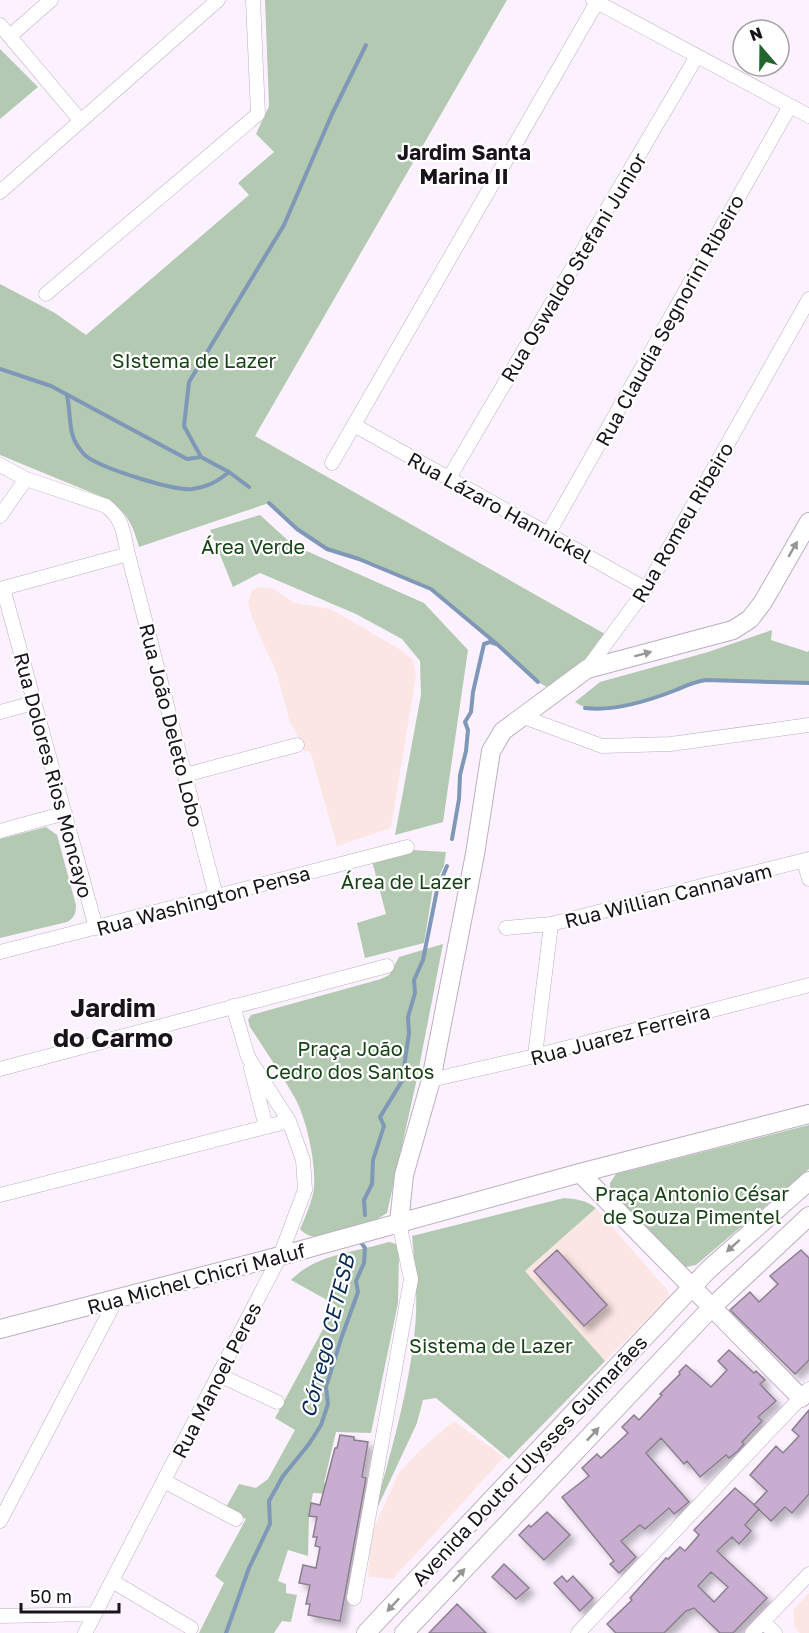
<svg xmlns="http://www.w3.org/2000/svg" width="809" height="1633" font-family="'Golos Text',sans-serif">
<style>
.education{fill:#fce6e3}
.green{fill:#b3c9b1}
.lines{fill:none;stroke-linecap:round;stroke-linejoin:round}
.stream{stroke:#8098b8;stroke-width:4}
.building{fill:#c8add0;stroke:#8a7f8e;stroke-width:1.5;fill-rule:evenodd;filter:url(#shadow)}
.street-casing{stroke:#bbafbf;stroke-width:15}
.secondary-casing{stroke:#bbafbf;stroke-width:20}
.street{stroke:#fff;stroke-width:14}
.secondary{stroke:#fff;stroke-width:18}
.oneway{fill:#979598}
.labels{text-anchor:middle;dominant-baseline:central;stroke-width:4.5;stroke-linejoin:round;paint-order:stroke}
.street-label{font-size:20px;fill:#18141a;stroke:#fff}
.park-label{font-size:20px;fill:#184317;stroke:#fff}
.neighbourhood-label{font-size:21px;font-weight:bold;fill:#18141a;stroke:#fff}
.water-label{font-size:21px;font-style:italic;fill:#072954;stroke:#fff}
.district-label{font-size:26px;font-weight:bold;fill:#18141a;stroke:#fff}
</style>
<defs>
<filter id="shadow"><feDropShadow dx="5.5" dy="5.5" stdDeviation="3" flood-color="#0004"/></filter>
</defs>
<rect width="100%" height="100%" fill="#fcf2ff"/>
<path class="education" d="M259,587L272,588L295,603L331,609L401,650L413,660L416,675L391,828L337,846L312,757L309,751H304L302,742L290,722L277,674L252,618L248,602L252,591Z
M596,1208L668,1291L669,1296L665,1301L605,1361L525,1271Z
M454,1421L504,1457L393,1579L368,1577L371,1535L398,1474L420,1450Z
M809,1593V1633H800L795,1628L793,1610Z"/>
<path class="green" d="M265,0H507L255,436L605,634L596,652L552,690L538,682L498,645L431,589L359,559L327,549L297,529L269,503L139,547C132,522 126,510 102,497L0,455V284L55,313L86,335L249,195L238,183L274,152L256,134L269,106Z
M0,49L38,87L0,119Z
M260,515L293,545L424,603L468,650L443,822L395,835L421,695L420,661L402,639L356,614L260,573L233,587L210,530Z
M772,630L771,640L808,652L809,650V683L706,680C692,682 687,685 675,690C657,697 620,709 602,710C592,711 583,707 575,702L600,682L708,652Z
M46,827L57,835L76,905C76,914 74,918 67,922L0,938V839Z
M412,850L446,852L444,866L433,888L424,943L365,958L357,923L386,914L372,861Z
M443,944L416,1083L387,1213L374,1221L320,1236C311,1237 307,1236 300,1229C305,1218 310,1206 313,1194C318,1169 307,1120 295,1098C281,1074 265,1050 250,1027L248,1020L251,1015L381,979L389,975L399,957Z
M809,1125V1169L696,1265L686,1267L676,1260L610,1191V1183L616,1174Z
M564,1198C576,1199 586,1200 596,1208L525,1271L605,1361L509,1459L436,1398L423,1400L417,1423L373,1517C390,1455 409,1392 415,1328C418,1298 415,1266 412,1236Z
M389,1242L396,1244L399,1253L398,1303L371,1433L336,1432L324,1483L330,1486L328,1494L313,1493L309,1514L308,1556L288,1550L278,1581L286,1584V1593L297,1595L291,1622L282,1621L274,1633H199L224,1583L215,1576L246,1519L225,1509L239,1484L256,1488L268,1479L295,1430L275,1418L336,1305L291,1280C316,1254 356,1252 389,1242Z"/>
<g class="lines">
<path class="stream" d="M0,369L51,386L187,459L201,457L229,472L249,487
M67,396C71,412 68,431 77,445C80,449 83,454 86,456C101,468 173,491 192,489C207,487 217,482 229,472
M201,457L184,426L189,382L284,225L332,114L366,45
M269,503L297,529L327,549L359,559L431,589L498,645
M585,708C614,712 648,701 676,690C688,685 693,682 706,680L809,683
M452,839L459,799L460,775L466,751L468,730L465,722L471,712L473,692L484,644L490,642L498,645L538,682
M365,1215L364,1200L372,1184L373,1160L384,1126L380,1117L402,1081L409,1033L408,1017L415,993L414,980L423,960L437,890L447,866
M226,1633L249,1568L270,1524L269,1501L283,1476L309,1444L321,1425L328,1404L326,1387L342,1336L358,1292L356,1281L364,1263L365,1248L360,1241"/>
</g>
<path class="building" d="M557,1250L607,1305L584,1326L534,1271Z
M801,1250L809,1258V1360L795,1374L730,1310L750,1292L759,1302L778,1284L770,1276Z
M729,1350L754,1373L756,1371L765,1380L760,1384L776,1401L758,1417L762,1421L742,1442L744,1444L738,1451L729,1458L726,1455L700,1477L687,1461L684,1464L661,1438L646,1453L689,1502L674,1514L669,1508L645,1529L640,1525L621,1541L636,1557L619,1573L610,1564L614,1561L562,1497L589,1476L582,1468L597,1454L601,1458L628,1433L622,1427L634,1415L639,1420L662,1395L660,1394L680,1374L679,1372L686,1365L711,1387L727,1370L718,1361Z
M809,1410V1494L792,1513L785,1507L771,1521L754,1505L767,1491L750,1475L776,1446L783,1453L799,1436L792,1430Z
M340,1435L354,1437V1440L368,1442L362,1477L366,1478L340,1621L308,1615L310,1604H306L310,1585L299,1583L303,1565L316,1568L320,1547L315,1546L317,1537H313L317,1517L309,1516L311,1503L320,1505L335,1448H337Z
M735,1488L759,1509L745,1525L751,1531L739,1544L732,1537L717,1551L767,1598L733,1633H720L694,1608L686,1611L664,1633H616L607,1624L632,1600L630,1598L666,1558L668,1559L680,1547L685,1551L699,1535L694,1530ZM711,1572L728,1587L714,1602L698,1586Z
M547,1512L570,1535L544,1560L519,1535L529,1525L531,1527Z
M504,1564L529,1588L516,1599L492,1577Z
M562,1576L567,1582L573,1576L593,1598L580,1611L554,1583Z
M457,1604L486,1633H429Z"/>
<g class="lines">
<defs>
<path id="street" d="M593,0L809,116
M0,25L80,120
M10,36L51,0
M0,192L218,0
M46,294L258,114L253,0
M354,425L646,589
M332,463L597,2
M0,465L26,479L106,506C124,520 123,533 128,554L216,896
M449,478L697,56
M0,516L26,479
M548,534L790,106
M3,588L96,928
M0,589L128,554
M587,669L646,589L809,299
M0,712L34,703
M521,716L602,746L671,744L809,725
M185,775L297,745
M0,831L65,813
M804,861L809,879
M506,928L551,924L809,859
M0,952L407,847
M535,1056L551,924
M251,1068L266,1127
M0,1069L387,966
M431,1080L535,1056L809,985
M0,1195L289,1121
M219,1375L277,1402
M164,1481L236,1519
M0,1521L117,1298
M112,1581L191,1628
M354,1598L411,1279L399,1223
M0,1616L95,1614
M763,1622L775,1633
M85,1633L280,1256L305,1190L303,1160L289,1121L248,1057L233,1006
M578,1633L809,1389
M752,1633L809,1574"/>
<path id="secondary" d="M580,1173L801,1398
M399,1223L404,1175L431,1080L475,854L491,751L503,731L587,669L733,630L750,619L763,602L809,522
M0,1329L280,1256L580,1173L809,1114
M366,1633L708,1270L809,1181
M404,1633L712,1307L809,1216"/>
</defs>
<use href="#street" class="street-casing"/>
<use href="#secondary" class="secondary-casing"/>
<use href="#street" class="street"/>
<use href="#secondary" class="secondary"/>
</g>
<defs><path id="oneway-solid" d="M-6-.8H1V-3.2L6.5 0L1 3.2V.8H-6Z" transform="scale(1.5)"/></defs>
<g class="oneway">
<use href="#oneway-solid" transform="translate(793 549) rotate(-60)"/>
<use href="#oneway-solid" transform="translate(643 654) rotate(-15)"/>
<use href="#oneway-solid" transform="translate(733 1246) rotate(138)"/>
<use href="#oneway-solid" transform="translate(593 1434) rotate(-47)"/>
<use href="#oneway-solid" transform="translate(459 1575) rotate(-47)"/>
<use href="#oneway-solid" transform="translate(393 1605) rotate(133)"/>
</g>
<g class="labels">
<g class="street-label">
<text transform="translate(573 267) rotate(-59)">Rua Oswaldo Stefani Junior</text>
<text transform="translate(669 320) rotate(-61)">Rua Claudia Segnorini Ribeiro</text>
<text transform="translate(500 507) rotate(29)">Rua Lázaro Hannickel</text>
<text transform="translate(682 522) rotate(-60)">Rua Romeu Ribeiro</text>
<text transform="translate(172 725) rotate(76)">Rua João Deleto Lobo</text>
<text transform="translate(54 775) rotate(75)">Rua Dolores Rios Moncayo</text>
<text transform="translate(668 895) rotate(-14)">Rua Willian Cannavam</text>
<text transform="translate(203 900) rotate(-15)">Rua Washington Pensa</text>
<text transform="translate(620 1034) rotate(-15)">Rua Juarez Ferreira</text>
<text transform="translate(196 1278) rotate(-15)">Rua Michel Chicri Maluf</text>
<text transform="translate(216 1380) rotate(-63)">Rua Manoel Peres</text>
<text transform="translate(529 1460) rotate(-47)">Avenida Doutor Ulysses Guimarães</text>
</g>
<g class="park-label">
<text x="194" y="360">SIstema de Lazer</text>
<text x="253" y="546">Área Verde</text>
<text x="406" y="881">Área de Lazer</text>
<text x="350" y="1048">Praça João<tspan x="350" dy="23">Cedro dos Santos</tspan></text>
<text x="692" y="1193">Praça Antonio César<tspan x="692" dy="23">de Souza Pimentel</tspan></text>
<text x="491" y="1345">Sistema de Lazer</text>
</g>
<g class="neighbourhood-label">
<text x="464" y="152">Jardim Santa<tspan x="464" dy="24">Marina II</tspan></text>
</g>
<g class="water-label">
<text transform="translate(327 1336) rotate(-76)">Córrego CETESB</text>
</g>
<g class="district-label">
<text x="113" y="1007">Jardim<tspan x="113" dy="30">do Carmo</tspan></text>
</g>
</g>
<g transform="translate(761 48) rotate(340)"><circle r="28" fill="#ffffff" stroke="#a3a1a3" stroke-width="1.5"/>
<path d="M0-4.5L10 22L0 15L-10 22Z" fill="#24652f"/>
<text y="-9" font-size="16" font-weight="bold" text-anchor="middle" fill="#18141a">N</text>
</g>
<path d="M21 1603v9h98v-9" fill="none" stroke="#18141a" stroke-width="3"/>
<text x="30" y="1603" font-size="18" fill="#18141a" stroke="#ffffff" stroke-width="4.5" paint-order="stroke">50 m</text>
</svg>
